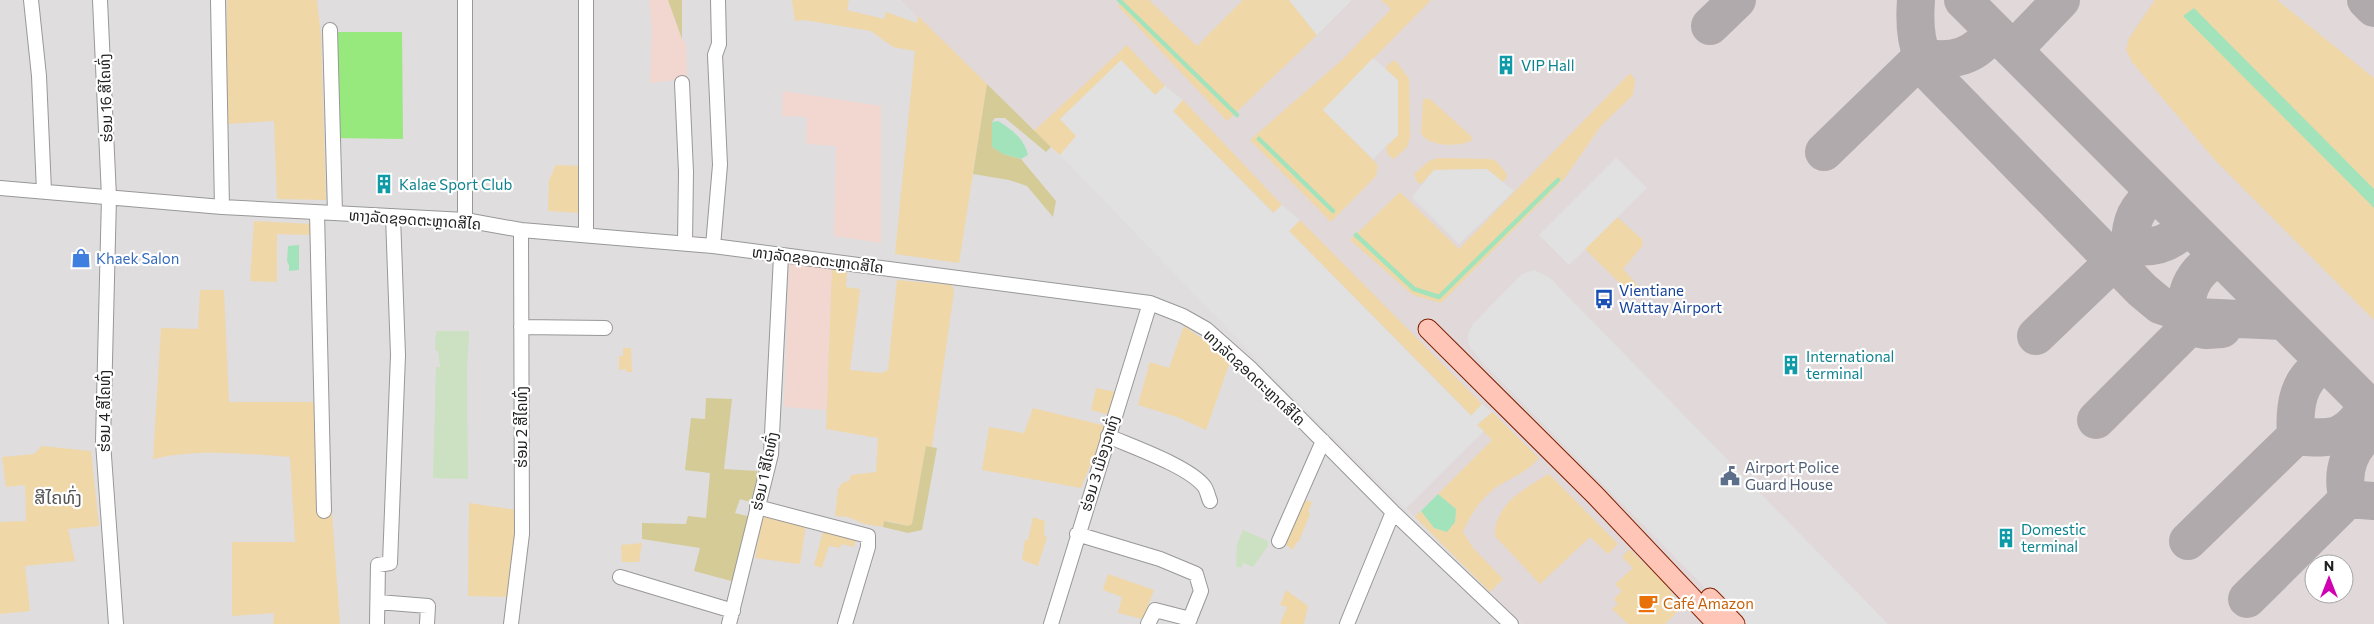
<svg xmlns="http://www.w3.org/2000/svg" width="2374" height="624" font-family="Commissioner,'Noto Sans Lao',sans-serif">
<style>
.residential{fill:#dfddde}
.airport{fill:#e0d8d9;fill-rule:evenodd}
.farmland{fill:#f2d7d0}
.grass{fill:#f0d7a8}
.forest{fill:#d5cb97}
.wetland{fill:#cce1c2}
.pitch{fill:#97e87d}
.parking{fill:#e1e1e1}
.water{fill:#a3e3bb}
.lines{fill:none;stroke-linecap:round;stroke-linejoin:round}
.stream{stroke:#a3e3bb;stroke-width:4.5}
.taxiway{stroke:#b0aaac;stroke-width:38}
.street-casing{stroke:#989898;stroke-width:16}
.secondary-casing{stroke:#7f2000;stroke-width:21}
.street{stroke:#fff;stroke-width:14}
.secondary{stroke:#ffc5b7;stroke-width:19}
.labels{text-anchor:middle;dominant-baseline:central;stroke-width:4.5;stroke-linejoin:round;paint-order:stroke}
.culture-label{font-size:15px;fill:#0d838f;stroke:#fff;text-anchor:start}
.street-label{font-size:15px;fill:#212121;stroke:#fff}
.shop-label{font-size:15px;fill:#366cbe;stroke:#fff;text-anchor:start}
.transit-label{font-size:15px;fill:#164399;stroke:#fff;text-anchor:start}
.service-label{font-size:15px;fill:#4e5e75;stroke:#fff;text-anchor:start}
.food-label{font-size:15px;fill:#c56008;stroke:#fff;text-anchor:start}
.quarter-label{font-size:18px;fill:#545454;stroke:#fff}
</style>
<rect width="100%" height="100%" fill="#f2e6e8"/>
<path class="residential" d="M0,0H668L682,37V0H900L1060,155L1288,391L1522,624H0Z"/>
<path class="airport" d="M900,0H2374V624H1522L1288,391L1060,155ZM2314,564H2344V594H2314Z"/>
<path class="farmland" d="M649,0H668L682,39L686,43L687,79L650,83L652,27Z
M783,91L881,106V243L834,236L836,146L806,144L807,117L782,116Z
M789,263L832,267L826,410L784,407Z"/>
<path class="grass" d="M227,0H317L321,36L326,200L277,199L274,121L226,124Z
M792,0H849L847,10L884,19L886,12L917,23L918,16L987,84L959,263L895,254L915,51L893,47L871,31L804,20L795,21Z
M1123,0H1149L1197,46L1243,0H1289L1317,35L1227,121L1118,6Z
M1381,0H1431L1323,110L1378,165L1376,176L1331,222L1250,140L1342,60L1391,9Z
M2155,0H2277L2374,78V320L2214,159L2132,62L2126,50L2129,38Z
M1127,45L1165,86L1155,95L1060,119L1077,136L1060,155L1034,131Z
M1395,60L1409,79L1410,138L1407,147L1394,159L1388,155L1386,147L1398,135L1386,69L1388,64Z
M1630,73L1635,80L1633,95L1601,126L1564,179L1441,303L1413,295L1350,240L1400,192L1459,249Z
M1429,98L1472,137L1471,141C1458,147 1428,147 1421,133L1423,100Z
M1183,100L1282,205L1274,213L1172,111Z
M1438,158L1490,159L1496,161L1507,174L1506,179L1503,182L1487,169L1434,170L1421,184L1417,182L1414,174L1429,161Z
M556,165L579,166L580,213L548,211L549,180Z
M1617,217L1642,239L1643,245L1623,269L1638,286L1630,293L1585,249Z
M1300,220L1482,404L1472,416L1289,231Z
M254,221L312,224L310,235L277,234V282L250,281Z
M832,267L847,270L846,287L860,289L850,370L881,373L888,370L897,280L952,285L954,292L932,447L926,446L912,524L908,526L888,521L882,525L883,527L864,524L848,517L835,516L838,489L842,483L849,481L851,475L876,472L878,438L826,429Z
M200,290H224L229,402H324L340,624H273L274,613L232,616V542H295L290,457C245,454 198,448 153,459L161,328L198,329Z
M1184,326L1203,339L1230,362L1206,430L1177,417L1138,405L1150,362L1169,368Z
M623,348H631L632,372H626V369L619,370V356H623Z
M1096,388L1116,392L1109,415L1091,410Z
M1033,408L1106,426L1081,488L982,470L989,427L1024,433Z
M1492,412L1539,458C1525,474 1511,477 1495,488C1480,500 1470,515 1463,532L1474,549L1503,579L1490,592L1415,517L1421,511L1434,528L1447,532L1455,522L1456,509L1438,494L1492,440L1477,425Z
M42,446L91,451L99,526L68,529L75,561L25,566L30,611L0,614V522L26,521L25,485L6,487L2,457L34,454Z
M1549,474L1618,544L1608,554L1590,537L1540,584L1495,536C1494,505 1525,488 1549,474Z
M1302,499L1312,502L1308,512L1310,514L1299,541L1296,543L1293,550L1282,542Z
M469,503L517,510L509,597L468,596Z
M763,513L806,524L800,564L755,558Z
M1033,517L1045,521L1044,536L1047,537L1038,566L1022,560L1025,540H1028Z
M824,528L857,537L854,547L842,544L840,548L829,546L822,568L814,565Z
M642,543L639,562H622L621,545Z
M1629,549L1665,583L1681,608L1665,624H1628L1612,609L1618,604L1614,599L1622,591L1615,584L1633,568L1622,557Z
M1108,574L1154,590L1143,619L1118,613L1122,597L1103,590Z
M1286,590L1308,606L1304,624H1280L1287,607L1280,605Z"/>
<path class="forest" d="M668,0H682V39Z
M987,84L1051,147L1046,152L1005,118H995L992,122L1003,154L1021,159L1056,201L1053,217L1027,186L1009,180L973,174Z
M706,398L732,399L724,469L757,471L758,480L750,502L740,499L735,513L751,517L735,582L694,571L700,548L642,539V523L686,524L688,516L706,518L710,473L685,470L691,418L705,419Z
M926,446L937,448L922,530L908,533L883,527L884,521L908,526L912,524Z"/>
<path class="wetland" d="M436,331H469L467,372L468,479L433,478L436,367H440L438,351L435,350Z
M1243,530L1268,541V546L1253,567L1243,563L1241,568L1236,566L1237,544Z"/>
<path class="pitch" d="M335,32H402L403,139L335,138Z"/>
<path class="parking" d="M1289,0H1352L1317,35Z
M1373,58L1398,80V135L1373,159L1323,110Z
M1121,60L1155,95L1165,86L1183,100L1173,111L1273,213L1282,205L1300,220L1289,231L1471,416L1482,404L1492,412L1477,425L1484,431L1406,508L1288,391L1060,155L1076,136L1060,119Z
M1616,158L1647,188L1569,265L1539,235Z
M1487,169L1514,191L1459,244L1412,197L1434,170Z
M1534,270L1549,277L1888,624H1741L1481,361L1470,347L1468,341V333L1473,324L1522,274Z"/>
<path class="water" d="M2194,8L2374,189V208L2183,16Z
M998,121C1012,130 1024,138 1028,155L1021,159L1003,154L992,147V122Z
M299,245V270L289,271V265L287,261L288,246Z
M1438,494L1456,509L1455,522L1447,532L1434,528L1421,511Z"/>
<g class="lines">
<path class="stream" d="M1119,0L1237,115
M1259,139L1333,211
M1356,235L1414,289L1439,297L1558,180"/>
<path class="taxiway" d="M1916,0C1914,27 1916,49 1930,73L2142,290L2160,305L2196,317L2283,321
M1963,0L2374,411
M2366,0L2374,8
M1710,26L1737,0
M2013,50L2061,0
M1824,152L1922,57C1951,63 1977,57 1993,30
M2130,246C2130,221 2136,207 2156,193
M2189,327C2181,296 2191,272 2219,257
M2036,336L2130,246C2154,249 2173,244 2187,224
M2096,420L2189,327L2206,330L2222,329
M2296,436C2294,407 2297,377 2326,364
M2348,499C2340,471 2350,445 2374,429
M2188,541L2296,436C2335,440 2347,438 2368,405
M2247,599L2348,499L2374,501"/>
<defs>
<path id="street" d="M31,0L39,76L44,191
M100,0L109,197L103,442L116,624
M218,0L222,207
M330,30L335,213
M682,83L686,172L685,243
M0,188L222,207L465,220L521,230L713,246L1150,303L1183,316L1206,329L1250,368L1393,512L1511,624
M317,213L324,511
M465,220V0
M586,235V0
M713,246L720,165L715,55L719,44L718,0
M521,327L605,328
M1108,436C1133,447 1188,466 1204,486C1207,490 1208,496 1210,501
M757,507L868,536V547L845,624
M1077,534L1160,559L1196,574L1201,591L1189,621
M1279,541L1323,441
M620,577L733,611
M378,602L428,606L427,624
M377,624L378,565L390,563L398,355L393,216
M511,624L522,534L521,230
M729,624L771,454L781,256
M1051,624L1150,303
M1148,624L1155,610L1190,619
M1347,624L1393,512"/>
<path id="secondary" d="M1428,329L1595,495L1717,624
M1710,598L1735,624"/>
</defs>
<use href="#street" class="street-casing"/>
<use href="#secondary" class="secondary-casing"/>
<use href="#street" class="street"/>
<use href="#secondary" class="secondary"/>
</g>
<defs>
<symbol id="building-bare" viewBox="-9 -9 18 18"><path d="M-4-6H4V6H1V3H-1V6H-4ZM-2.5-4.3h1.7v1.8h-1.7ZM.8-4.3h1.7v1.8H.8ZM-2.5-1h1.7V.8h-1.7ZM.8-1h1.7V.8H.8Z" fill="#0f9aa8" stroke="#fff" stroke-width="2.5" paint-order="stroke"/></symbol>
<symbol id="shop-bare" viewBox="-9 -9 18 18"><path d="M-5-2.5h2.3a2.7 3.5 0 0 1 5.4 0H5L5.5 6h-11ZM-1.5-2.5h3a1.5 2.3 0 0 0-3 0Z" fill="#3f7fe0" stroke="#fff" stroke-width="2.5" paint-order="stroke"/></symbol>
<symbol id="bus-bare" viewBox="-9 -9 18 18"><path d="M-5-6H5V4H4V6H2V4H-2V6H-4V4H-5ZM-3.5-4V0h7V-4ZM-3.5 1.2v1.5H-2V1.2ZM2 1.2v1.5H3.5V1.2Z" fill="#1a4fb4" stroke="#fff" stroke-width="2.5" paint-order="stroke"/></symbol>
<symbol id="civic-bare" viewBox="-9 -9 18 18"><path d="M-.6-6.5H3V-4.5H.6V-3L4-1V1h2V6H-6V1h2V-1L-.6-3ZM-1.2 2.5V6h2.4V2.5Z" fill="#5c6f8a" stroke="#fff" stroke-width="2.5" paint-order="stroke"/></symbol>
<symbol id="cafe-bare" viewBox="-9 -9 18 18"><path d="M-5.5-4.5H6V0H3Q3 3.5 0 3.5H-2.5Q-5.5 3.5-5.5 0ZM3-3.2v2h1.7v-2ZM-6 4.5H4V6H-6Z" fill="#e8710a" stroke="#fff" stroke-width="2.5" paint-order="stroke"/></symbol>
</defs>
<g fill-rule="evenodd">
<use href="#building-bare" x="1492" y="51" width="28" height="28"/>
<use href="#building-bare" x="370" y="170" width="28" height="28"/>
<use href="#shop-bare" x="67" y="244" width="28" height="28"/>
<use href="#bus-bare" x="1590" y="285" width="28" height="28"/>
<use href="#building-bare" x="1777" y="351" width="28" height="28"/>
<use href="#civic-bare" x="1716" y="462" width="28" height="28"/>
<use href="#building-bare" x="1992" y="524" width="28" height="28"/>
<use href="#cafe-bare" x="1634" y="589" width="28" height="28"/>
</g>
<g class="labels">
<g class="culture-label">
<text x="1521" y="65">VIP Hall</text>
<text x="399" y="184">Kalae Sport Club</text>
<text x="1806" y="356">International<tspan x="1806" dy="17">terminal</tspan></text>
<text x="2021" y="529">Domestic<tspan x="2021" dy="17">terminal</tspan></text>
</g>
<g class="street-label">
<text transform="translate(105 98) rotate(-92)">ຮ່ອມ 16 ສີໄຄທົ່ງ</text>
<text transform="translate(415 219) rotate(4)">ທາງລັດຊອດຕະຫຼາດສີໄຄ</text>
<text transform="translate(818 259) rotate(7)">ທາງລັດຊອດຕະຫຼາດສີໄຄ</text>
<text transform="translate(1255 377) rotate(43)">ທາງລັດຊອດຕະຫຼາດສີໄຄ</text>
<text transform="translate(104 411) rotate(-90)">ຮ່ອມ 4 ສີໄຄທົ່ງ</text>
<text transform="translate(521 427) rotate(-90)">ຮ່ອມ 2 ສີໄຄທົ່ງ</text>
<text transform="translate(1099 463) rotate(-73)">ຮ່ອມ 3 ເມືອງວາທົ່ງ</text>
<text transform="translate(764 471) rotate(-78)">ຮ່ອມ 1 ສີໄຄທົ່ງ</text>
</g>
<g class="shop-label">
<text x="96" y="258">Khaek Salon</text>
</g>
<g class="transit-label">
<text x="1619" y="290">Vientiane<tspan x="1619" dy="17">Wattay Airport</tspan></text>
</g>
<g class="service-label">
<text x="1745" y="467">Airport Police<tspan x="1745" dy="17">Guard House</tspan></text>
</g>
<g class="food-label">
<text x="1663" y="603">Café Amazon</text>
</g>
<g class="quarter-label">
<text x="58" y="497">ສີໄຄທົ່ງ</text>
</g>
</g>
<g transform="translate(2329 579)"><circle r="24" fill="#ffffff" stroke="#a6a6a6"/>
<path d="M0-4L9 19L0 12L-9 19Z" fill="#d100b3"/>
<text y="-8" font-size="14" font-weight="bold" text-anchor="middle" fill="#212121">N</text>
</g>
</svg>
